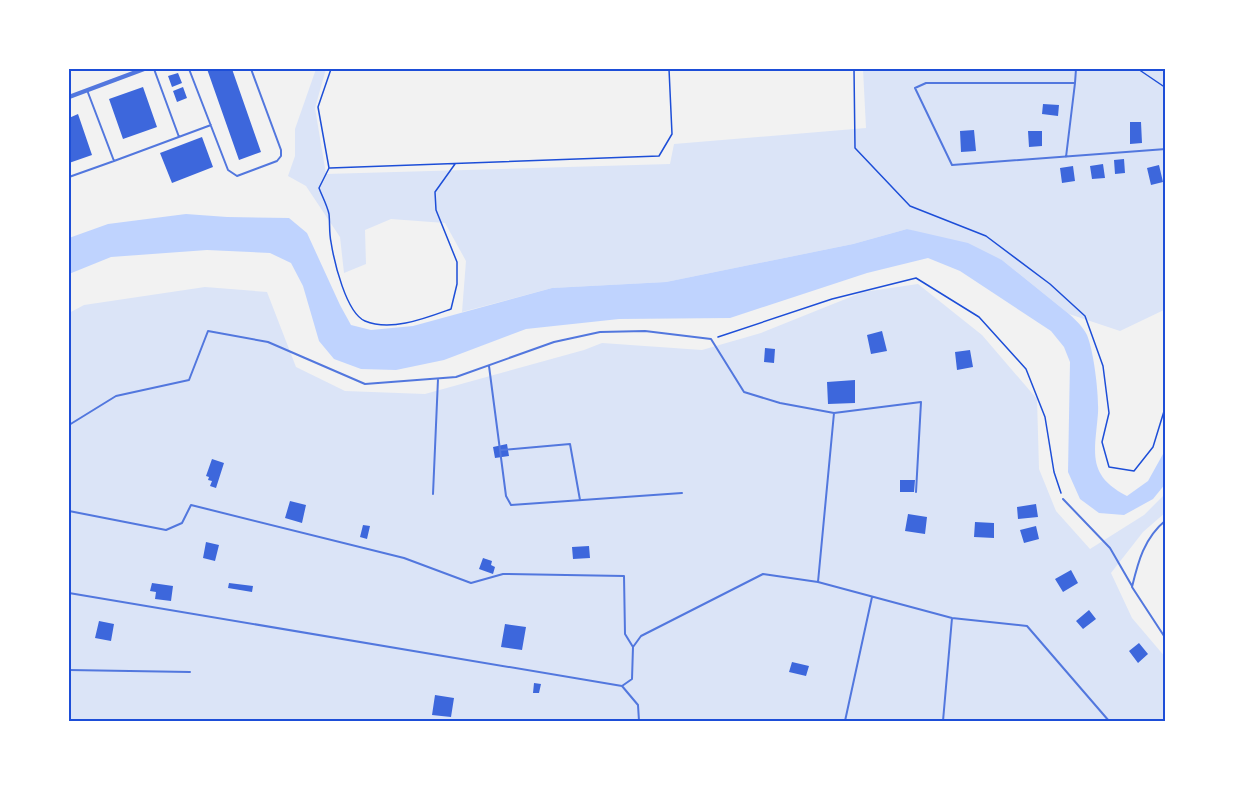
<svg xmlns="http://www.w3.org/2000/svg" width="1235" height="790" font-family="'DM Sans',sans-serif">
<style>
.green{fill:#dbe4f7}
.water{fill:#bfd3fe}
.building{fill:#3d67dc}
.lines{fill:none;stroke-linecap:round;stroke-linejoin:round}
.path{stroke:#1d4ed8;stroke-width:1.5}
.service{stroke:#5277de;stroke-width:2}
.minor{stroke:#5277de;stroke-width:4.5}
.neatline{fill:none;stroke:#1d4ed8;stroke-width:2}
</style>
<rect width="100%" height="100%" fill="#f2f2f2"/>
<path class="green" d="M316,69H326L315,108L326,174L670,164L674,144L866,128L863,69H1166V309L1120,331L1069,314L1002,260L907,229L853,244L666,282L552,288L462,312L466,261L445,223L391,219L365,230L366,264L344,273L340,237L306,186L288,176L295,156V129Z
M918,284L982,335L1037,399L1039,469L1056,511L1090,549L1144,515L1166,493V512L1143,532L1111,573L1132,618L1166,658V721H69V313L84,305L205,287L267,292L296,367L345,391L425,394L584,350L602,343L702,350L761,333L863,292Z"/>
<path class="water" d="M186,214L227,217L289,218L307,233L340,305L351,325L371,330L413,326L552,288L666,282L853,244L907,229L968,243L1002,260L1069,314C1076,320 1083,327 1087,335C1094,352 1099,395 1098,413C1095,452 1086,475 1127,496L1148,481L1163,454L1166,436V483L1153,499L1124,515L1099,513L1080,499L1068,472L1070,362L1064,347L1051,331L960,271L928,258L867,273L730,318L619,319L526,329L444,360L396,370L361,369L334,359L319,341L303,286L291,263L270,253L207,250L111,257L69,274V238L108,224Z"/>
<path class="building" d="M207,69H232L261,152L239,160Z
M178,73L182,83L172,87L168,76Z
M143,87L157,127L123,139L109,99Z
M183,87L187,98L177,102L173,91Z
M1043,104L1059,105L1058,116L1042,114Z
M78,114L92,155L69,163V118Z
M1130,122H1141L1142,143L1130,144Z
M974,130L976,151L961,152L960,131Z
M1028,131H1042V146L1029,147Z
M202,137L213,167L172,183L160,153Z
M1124,159L1125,173L1115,174L1114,160Z
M1103,164L1105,178L1092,179L1090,166Z
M1159,165L1163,182L1151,185L1147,168Z
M1073,166L1075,181L1062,183L1060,168Z
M882,331L887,351L871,354L867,335Z
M765,348L775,349L774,363L764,362Z
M970,350L973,367L957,370L955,352Z
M855,380V403L828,404L827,382Z
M507,444L509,456L495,458L493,447Z
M212,459L224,463L216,488L210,486L212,481L208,480L209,477L206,476Z
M900,480H915L914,492H900Z
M290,501L306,505L302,523L285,518Z
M1036,504L1038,517L1018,519L1017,507Z
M908,514L927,517L925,534L905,531Z
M975,522L994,523V538L974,537Z
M363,525L370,526L367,539L360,537Z
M1036,526L1039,539L1024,543L1020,530Z
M206,542L219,545L215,561L203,558Z
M589,546L590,558L573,559L572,547Z
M483,558L492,561L491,565L495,567L493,574L479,569Z
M1071,570L1078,583L1063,592L1055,579Z
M152,583L173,586L171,601L155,599L156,592L150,591Z
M229,583L253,586L252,592L228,588Z
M1089,610L1096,619L1083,629L1076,621Z
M99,621L114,624L111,641L95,638Z
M505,624L526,627L522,650L501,647Z
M1139,643L1148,654L1138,663L1129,651Z
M792,662L809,666L806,676L789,672Z
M534,683L541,684L539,693H533Z
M435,695L454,698L451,717L432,715Z"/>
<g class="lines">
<path class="path" d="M331,69L318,107L329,168L319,188C322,196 327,205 329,214C330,223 329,233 331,242C334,261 346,313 365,321C391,332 426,318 451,309L457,284V262L436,210L435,192L455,164
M854,69L855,148L910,206L986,236L1050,284L1085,316L1103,366L1109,413L1102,442L1109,467L1134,471L1153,447L1165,408L1166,396
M1138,69L1166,88
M330,168L659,156L672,134L669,69
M718,337L832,299L916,278L979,317L1026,369L1045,417L1054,472L1061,493"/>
<path class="service" d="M154,69L179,137
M189,69L228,170L237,176L277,161L281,156V150L251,69
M1075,83L1076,69
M87,90L114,161L211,125
M1066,157L1075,83H926L915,88L952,165L1166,149
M69,177L114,161
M489,366L506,496L511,505L682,493
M69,425L116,396L189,380L208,331L268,342L365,384L456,377L554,342L600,332L645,331L711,339L744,392L780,403L834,413L921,402L916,492
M501,450L570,444L580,500
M433,494L438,379
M1063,499L1110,548L1132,586
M69,511L166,530L182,523L191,505L404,558L471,583L503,574L624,576L625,634L633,647
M1166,520C1144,538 1138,562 1132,587L1166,639
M818,582L834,413
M69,593L622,686L638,705L639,721
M69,670L190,672
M622,686L632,679L633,647L641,636L763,574L818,582L952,618L1027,626L1109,721
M845,721L872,597
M943,721L952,618"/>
<path class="minor" d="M69,97L144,69"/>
</g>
<rect width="1235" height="790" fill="none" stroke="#ffffff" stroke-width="141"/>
<rect x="70" y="70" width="1094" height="650" class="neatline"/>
</svg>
